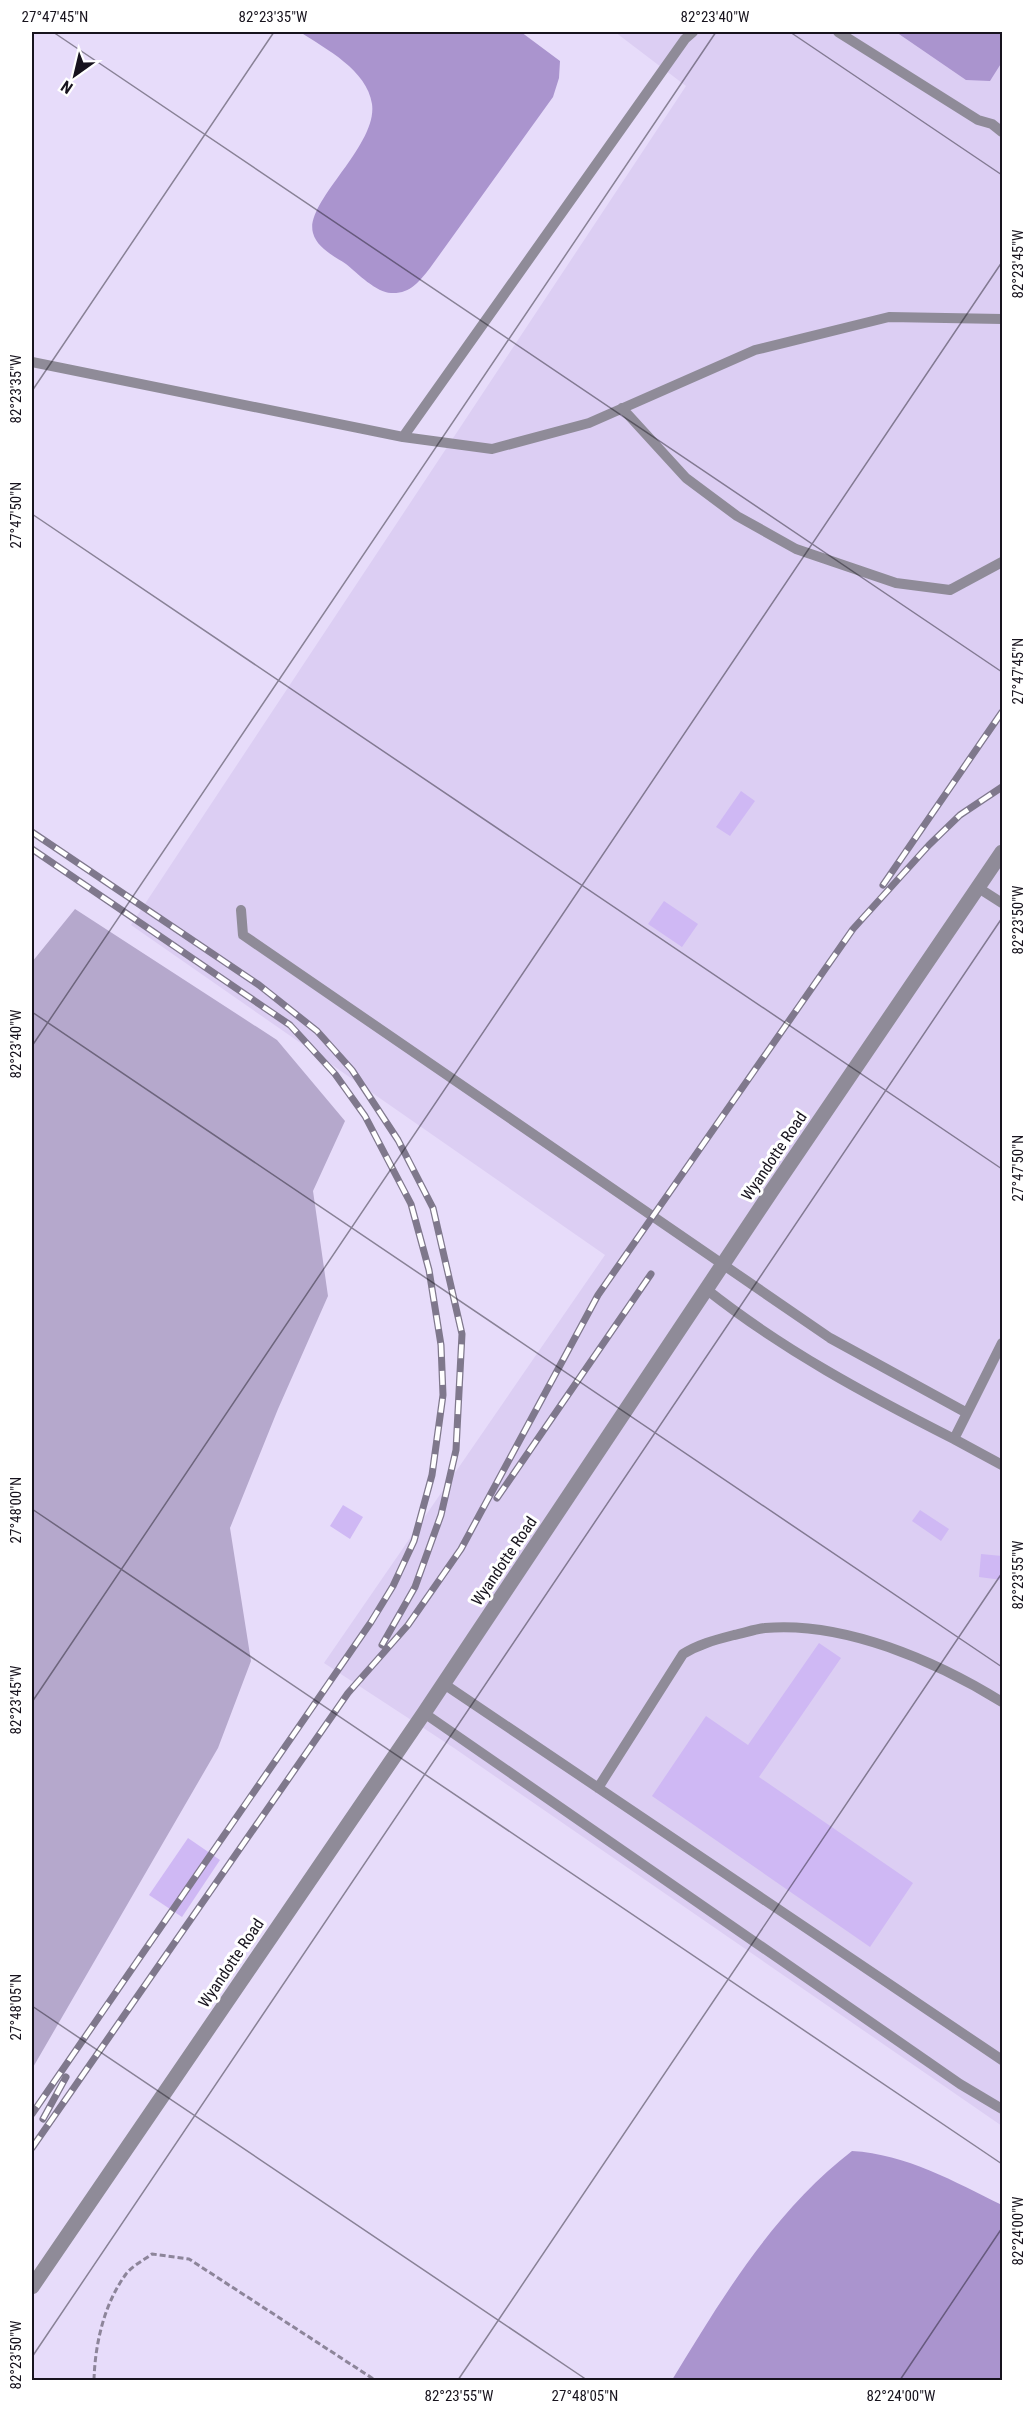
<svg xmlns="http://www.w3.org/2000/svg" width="1034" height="2412" font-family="'Roboto Condensed',sans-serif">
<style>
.built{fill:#dccef3}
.green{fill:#b5a8cc}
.water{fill:#aa94ce}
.building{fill:#cfb8f4}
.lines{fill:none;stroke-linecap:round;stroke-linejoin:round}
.path{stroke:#8d859a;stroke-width:3;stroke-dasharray:6 3;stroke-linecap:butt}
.service{stroke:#8f8b98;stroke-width:10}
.minor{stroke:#8f8b98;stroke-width:15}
.rail-casing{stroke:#7f788c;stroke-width:7}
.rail{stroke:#fff;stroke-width:4.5;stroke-dasharray:14;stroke-linecap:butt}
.ticks{fill:none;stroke:#17131d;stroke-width:1.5;stroke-opacity:0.45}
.labels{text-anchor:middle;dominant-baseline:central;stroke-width:6;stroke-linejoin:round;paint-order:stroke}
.street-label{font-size:16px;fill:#17131d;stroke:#fff}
.neatline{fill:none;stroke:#17131d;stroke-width:2}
.ticks-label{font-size:15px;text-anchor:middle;fill:#17131d}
</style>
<rect width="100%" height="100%" fill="#e7dcfa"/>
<path class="built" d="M615,32H1002V2126L454,1748L324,1663L605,1255L131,925L686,86Z"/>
<path class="green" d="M75,909L277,1040L345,1121L313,1191L328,1296L278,1409L230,1528L251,1661L218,1748L32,2069V962Z"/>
<path class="water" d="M300,32H521L560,61L559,78L553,97L430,268C419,282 410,294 391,293C377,293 357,273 346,264C334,256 317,248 313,233C304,202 378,146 372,104C367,70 326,49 300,32Z
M896,32H1002V62L990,81L966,80Z
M852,2151C906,2154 955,2182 1002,2205V2380H672C722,2298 774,2211 852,2151Z"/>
<path class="building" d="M741,791L755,801L730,836L716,827Z
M664,901L698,924L682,947L648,924Z
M343,1505L363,1517L350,1539L330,1526Z
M920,1510L949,1529L941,1541L912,1521Z
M981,1554L1002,1556V1580L979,1577Z
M819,1643L841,1658L759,1777L913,1883L870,1947L652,1796L706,1716L748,1745Z
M188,1838L220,1860L182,1917L149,1895Z"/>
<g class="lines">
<path class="path" d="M94,2380C95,2344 104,2304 126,2274C132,2266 144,2260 152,2254L189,2259L375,2380"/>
<path class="service" d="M838,32L978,120L992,124L1002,132
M32,362L403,437L492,449L589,423L755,350L889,317L1002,319
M622,408L686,478L737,516L796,549L896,583L950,590L1002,562
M403,437L685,39L693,32
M977,887L1002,903
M241,910L243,935L830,1338L967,1413
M706,1289C783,1350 867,1395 954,1439
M1002,1343L954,1439L1002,1465
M444,1684L1002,2060
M424,1713L960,2084L1002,2109
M598,1788L683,1654C699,1644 715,1640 734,1635C744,1633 755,1629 765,1628C844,1621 936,1661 1002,1702"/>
<path class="minor" d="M32,2287L424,1713L773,1189L1002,852"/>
<defs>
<path id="rail" d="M32,832L259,985L317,1031L352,1070L398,1140L433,1208L462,1334L456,1450L441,1515L415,1587L382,1645
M32,849L290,1025L335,1074L365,1116L411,1204L429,1270L441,1345L443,1395L432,1475L414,1541L393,1586L371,1622L32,2114
M883,885L1002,712
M497,1498L651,1274
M43,2119L66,2077
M32,2148L348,1693L408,1625L461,1549L598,1295L853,929L929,845L960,815L1002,787"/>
</defs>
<use href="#rail" class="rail-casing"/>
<use href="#rail" class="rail"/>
</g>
<path class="ticks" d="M53,32L1002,672M790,32L1002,175M32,391L274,32M32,514L1002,1169M32,1012L1002,1667M32,1046L716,32M32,1509L1002,2164M32,1702L1002,262M32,2006L587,2380M32,2357L1002,918M458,2380L1002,1573M900,2380L1002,2228"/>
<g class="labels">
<g class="street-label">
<text transform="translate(774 1156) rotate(-56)">Wyandotte Road</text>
<text transform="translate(504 1561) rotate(-56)">Wyandotte Road</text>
<text transform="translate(231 1963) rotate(-56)">Wyandotte Road</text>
</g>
</g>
<rect width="1034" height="2412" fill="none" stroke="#ffffff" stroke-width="66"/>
<g transform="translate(75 75) rotate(214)" stroke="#ffffff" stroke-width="4.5" paint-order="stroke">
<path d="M0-4.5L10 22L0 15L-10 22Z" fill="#17131d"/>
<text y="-9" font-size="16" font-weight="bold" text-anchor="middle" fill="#17131d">N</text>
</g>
<rect x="33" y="33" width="968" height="2346" class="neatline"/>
<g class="ticks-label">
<text x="55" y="22">27°47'45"N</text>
<text x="273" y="22">82°23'35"W</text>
<text x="715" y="22">82°23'40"W</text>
<text transform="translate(1018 264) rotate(-90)" y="5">82°23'45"W</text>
<text transform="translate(16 389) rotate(-90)" y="5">82°23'35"W</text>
<text transform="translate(16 515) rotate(-90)" y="5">27°47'50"N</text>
<text transform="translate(1018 671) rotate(-90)" y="5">27°47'45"N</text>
<text transform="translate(1018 920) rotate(-90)" y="5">82°23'50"W</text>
<text transform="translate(16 1044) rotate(-90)" y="5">82°23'40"W</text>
<text transform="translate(1018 1168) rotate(-90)" y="5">27°47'50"N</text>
<text transform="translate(16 1510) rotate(-90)" y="5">27°48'00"N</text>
<text transform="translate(1018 1575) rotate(-90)" y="5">82°23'55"W</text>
<text transform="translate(16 1700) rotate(-90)" y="5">82°23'45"W</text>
<text transform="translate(16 2007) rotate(-90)" y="5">27°48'05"N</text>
<text transform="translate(1018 2231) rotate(-90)" y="5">82°24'00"W</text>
<text transform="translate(16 2355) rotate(-90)" y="5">82°23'50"W</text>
<text x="459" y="2401">82°23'55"W</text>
<text x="585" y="2401">27°48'05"N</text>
<text x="901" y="2401">82°24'00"W</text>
</g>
</svg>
